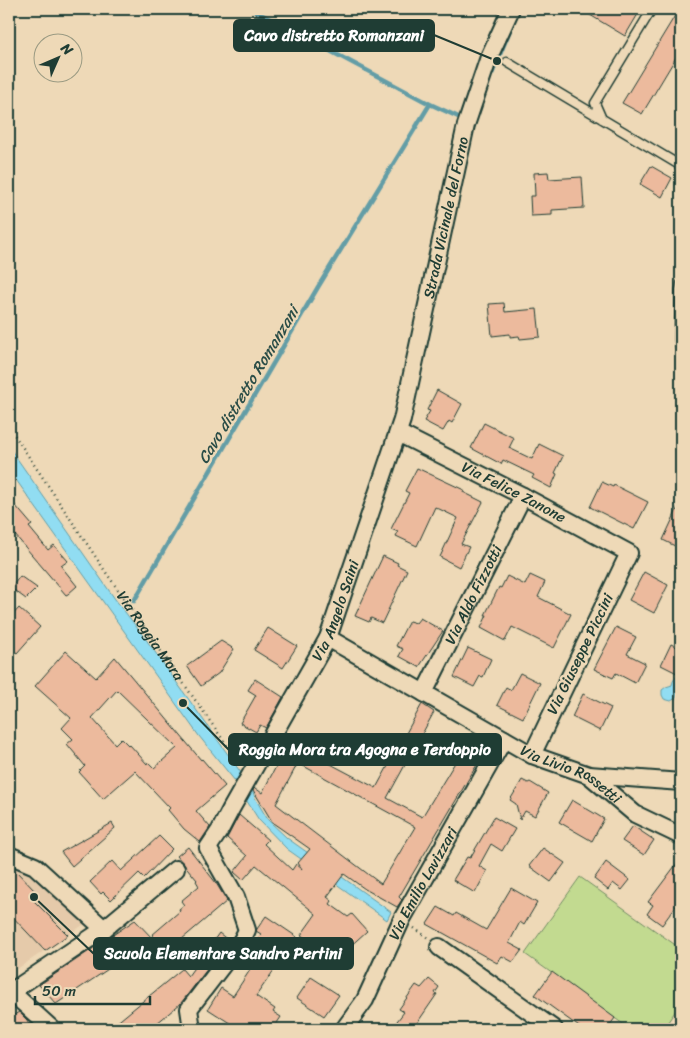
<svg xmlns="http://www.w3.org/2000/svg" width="690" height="1038" font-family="Sriracha,sans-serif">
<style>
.built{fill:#e5caaa}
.green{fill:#c2da90;stroke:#708c62}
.water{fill:#91ddf2;stroke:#639da6}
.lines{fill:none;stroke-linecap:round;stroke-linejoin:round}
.stream{stroke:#639da6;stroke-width:4.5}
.building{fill:#ecba9d;stroke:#1f3d34;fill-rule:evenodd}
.lane-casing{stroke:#1f3d34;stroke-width:11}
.street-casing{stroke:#1f3d34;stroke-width:20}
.path{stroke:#1f3d34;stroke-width:2.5;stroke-dasharray:1 4;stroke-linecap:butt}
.lane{stroke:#eed9b7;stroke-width:8}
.street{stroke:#eed9b7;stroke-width:16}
.labels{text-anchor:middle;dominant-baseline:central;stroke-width:5;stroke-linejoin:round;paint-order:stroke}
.street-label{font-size:15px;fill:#1f3d34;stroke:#eed9b7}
.water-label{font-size:16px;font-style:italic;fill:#2a4d47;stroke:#eed9b7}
.leader{fill:none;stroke:#1f3d34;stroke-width:2}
.callout-dot{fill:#1f3d34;stroke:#eed9b7;stroke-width:2}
.callout{fill:#1f3d34;stroke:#1f3d34;stroke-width:2}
.callout-label{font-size:16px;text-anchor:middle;font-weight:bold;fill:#fff}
</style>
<rect width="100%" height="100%" fill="#eed9b7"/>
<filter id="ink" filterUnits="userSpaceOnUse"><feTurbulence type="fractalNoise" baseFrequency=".02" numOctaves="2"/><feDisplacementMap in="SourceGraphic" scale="10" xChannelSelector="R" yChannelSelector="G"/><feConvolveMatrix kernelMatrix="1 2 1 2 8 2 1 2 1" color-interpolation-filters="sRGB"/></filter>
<g filter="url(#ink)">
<path class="built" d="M9,863L31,872L89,921L17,969L9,961Z"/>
<path class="green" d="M580,877L681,949V1003L663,1029H630L525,954Z"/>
<path class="water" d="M9,447L115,599L145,638L244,777L239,786L199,736L9,470Z
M681,676V693L677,691L676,698L671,701L664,699L662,695V690L666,687L672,685C673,679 676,676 681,676Z
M251,786L255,798L268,820L287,838L391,912L387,920L287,849L259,820L243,795Z"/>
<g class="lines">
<path class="stream" d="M492,74L510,30
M430,104L465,120
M134,601L318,287L430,104L251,9"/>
</g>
<path class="building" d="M580,9H641L625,36Z
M679,9H681V49L642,114L622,103Z
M651,166L672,178L662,197L640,184Z
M548,172L549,179L582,177L584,208L552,210V215L531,216L530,196H535L534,173Z
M504,303L505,312L537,309L540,337L520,339L519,336L510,337V334L492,336L489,304Z
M437,390L462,404L452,423L449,421L443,431L424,421L430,411L427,410Z
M484,423L514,438L509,448L532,459L539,444L563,456L555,473L557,474L551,488L532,478L534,475L503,460L501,464L471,448Z
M417,468L464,490L463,492L483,502L461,544L469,547L459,567L440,557L458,518L435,507L417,546L396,536L398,532L391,529L409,493L405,491Z
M602,482L613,487L614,485L648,502L634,529L590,507Z
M9,498L32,525L29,527L48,550L54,545L68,561L61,566L77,586L68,594L66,595L9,528Z
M681,501V549L663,540Z
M383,556L398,563L397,565L407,570L382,623L371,618L369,622L355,616Z
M644,572L668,585L654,613L629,600Z
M530,575L545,582L538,597L571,614L554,648L512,627L505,641L481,628L487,615H485L499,587L501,588L507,576L525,585Z
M20,576L37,588L26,599L11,588Z
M19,608L40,627L17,653L9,646V619Z
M420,618L443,631L419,667L399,656L403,649L396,646L409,621L416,623Z
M616,627L636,637L627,654L645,663L635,683L616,673L613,678L594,669Z
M268,628L297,646L283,668L254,650Z
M221,641L234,649L219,673L201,686L187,666Z
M671,644L681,649V675L661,665Z
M468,648L491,659L483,677L480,676L474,687L454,677Z
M66,651L96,678L115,657L201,760L202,759L225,786L196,811L210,827L200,842L184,829L168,810L170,808L135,771L103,799L79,772L85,766L67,744L73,739L62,728L71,718L35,686ZM117,690L177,748L154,768L148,762L147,764L130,745L129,746L121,738L115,744L92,718Z
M520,673L540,683L523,718L497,705L506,687L511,690Z
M255,679L283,697L266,728L260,725L256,732L240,723L256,695L248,690Z
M583,694L611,708L600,731L572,717Z
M422,704L434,712L387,798L422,817L471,736L488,746L399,897L402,900L397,907L365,889L344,874L327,897L332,901L330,904L348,917L352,914L367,931L347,949L348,954L339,966L321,954V949L301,935L316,914L256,865L243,880L234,872L247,856L227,838L239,815L268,840L264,844L292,870L296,864L302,869L298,863L310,849L273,823L253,790L255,788L262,793L289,742L376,788ZM298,763L415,827L381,884L276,804Z
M522,780L528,783L530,782L548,793L535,816L525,811L520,820L516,804L510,800Z
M572,800L604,819L592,841L559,822Z
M494,817L515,829L502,851L491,844L479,866L487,871L475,893L453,880L467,857L470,858Z
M112,823L115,828L72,866L61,852Z
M633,826L654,840L644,855L622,841Z
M159,836L172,849L144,878L139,873L111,900L103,892L101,894L90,882L112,861L121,871Z
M188,847L216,883L227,901L175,945L173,943L165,950L152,935L180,911L179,909L184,905L181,901L199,886L196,881L197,880L177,856Z
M543,848L565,863L551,882L529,866Z
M681,858V899L662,925L647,914L653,905L648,902Z
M606,862L630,880L622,890L613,883L608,890L594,879Z
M16,871L35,891L29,896L68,935L45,951L9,913V877Z
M511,888L537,903L524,925L520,922L509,943L522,950L513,962L502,956L497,963L427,924L438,907L454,916L456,913L486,930Z
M266,916L297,937L256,996L275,1009L273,1012L281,1017L273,1029H239L208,1009L221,988L233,996L250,970L241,963L261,934L256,931L257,929Z
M135,920L153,939L56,1004L39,985Z
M219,933L229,941L181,1003L150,1029H109L182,969L188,976Z
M552,972L615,1018L607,1029H582L535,995Z
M311,977L339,995L324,1016L297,998Z
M429,979L439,987L435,993L437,994L413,1029H391L404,1012L399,1009L416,985L421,988Z
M19,1012L27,1020L32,1029H14L9,1018Z"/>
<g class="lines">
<defs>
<path id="lane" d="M507,62L681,166
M602,119L595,103L652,9
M681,284L680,290L679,340L681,354"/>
<g id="street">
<path id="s2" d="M398,433L523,496L629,553L532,755"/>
<path id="s3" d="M328,638L532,755L589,775L635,814L681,836"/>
<path id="s4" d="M424,693L523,496"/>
<path d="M589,775L681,782"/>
<path d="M9,855L35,866L104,929"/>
<path d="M439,947L554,1029"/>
<path d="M9,990L52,1029"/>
<path d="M9,993L104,929L176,869"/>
<path id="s5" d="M192,1029L189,1009L242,940L247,930L236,897L208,848L220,830L231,809L328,638L402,420L466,125L489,57L511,9"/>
<path id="s6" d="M344,1029L365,1000L402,919L504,739"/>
</g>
</defs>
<use href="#lane" class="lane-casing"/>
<use href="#street" class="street-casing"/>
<g class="path">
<path id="s1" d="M9,427L107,574L240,764"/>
<path d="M414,928L428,938"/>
</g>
<use href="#lane" class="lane"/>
<use href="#street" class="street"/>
</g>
</g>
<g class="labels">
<g class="street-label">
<text stroke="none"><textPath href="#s5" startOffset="889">Strada Vicinale del Forno</textPath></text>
<text stroke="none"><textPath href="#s2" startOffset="130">Via Felice Zanone</textPath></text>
<text stroke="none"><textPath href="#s4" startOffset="110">Via Aldo Fizzotti</textPath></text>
<text stroke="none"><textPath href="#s5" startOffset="480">Via Angelo Saini</textPath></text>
<text stroke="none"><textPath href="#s1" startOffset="252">Via Roggia Mora</textPath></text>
<text transform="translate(580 654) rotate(-64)">Via Giuseppe Piccini</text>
<text stroke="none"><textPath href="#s3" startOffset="279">Via Livio Rossetti</textPath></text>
<text stroke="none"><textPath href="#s6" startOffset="166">Via Emilio Lavizzari</textPath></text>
</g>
<g class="water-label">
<text transform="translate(248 385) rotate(-59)">Cavo distretto Romanzani</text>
</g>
</g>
<path class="leader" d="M497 61L434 35M183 703L229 750M34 897L94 954"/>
<g class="callout-dot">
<circle cx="497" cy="61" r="5"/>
<circle cx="183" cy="703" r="5"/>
<circle cx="34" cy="897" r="5"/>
</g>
<g class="callout">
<rect x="234" y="20" width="200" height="31" rx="5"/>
<rect x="229" y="734" width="272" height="31" rx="5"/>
<rect x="94" y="938" width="259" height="31" rx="5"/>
</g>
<g class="callout-label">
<text x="334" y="41">Cavo distretto Romanzani</text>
<text x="365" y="755">Roggia Mora tra Agogna e Terdoppio</text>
<text x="223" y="959">Scuola Elementare Sandro Pertini</text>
</g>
<rect width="690" height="1038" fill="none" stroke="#eed9b7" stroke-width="30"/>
<rect x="15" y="15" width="660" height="1008" fill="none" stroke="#1f3d34" stroke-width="2" filter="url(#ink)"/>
<g transform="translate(58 58) rotate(45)"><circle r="24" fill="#eed9b7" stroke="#9b9b83"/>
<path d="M0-4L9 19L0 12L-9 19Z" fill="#1f3d34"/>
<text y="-8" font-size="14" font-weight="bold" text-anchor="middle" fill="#1f3d34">N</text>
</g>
<path d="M35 996v8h115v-8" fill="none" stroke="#1f3d34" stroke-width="2.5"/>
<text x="42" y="996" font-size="15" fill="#1f3d34" stroke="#eed9b7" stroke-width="4" paint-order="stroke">50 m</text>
</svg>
